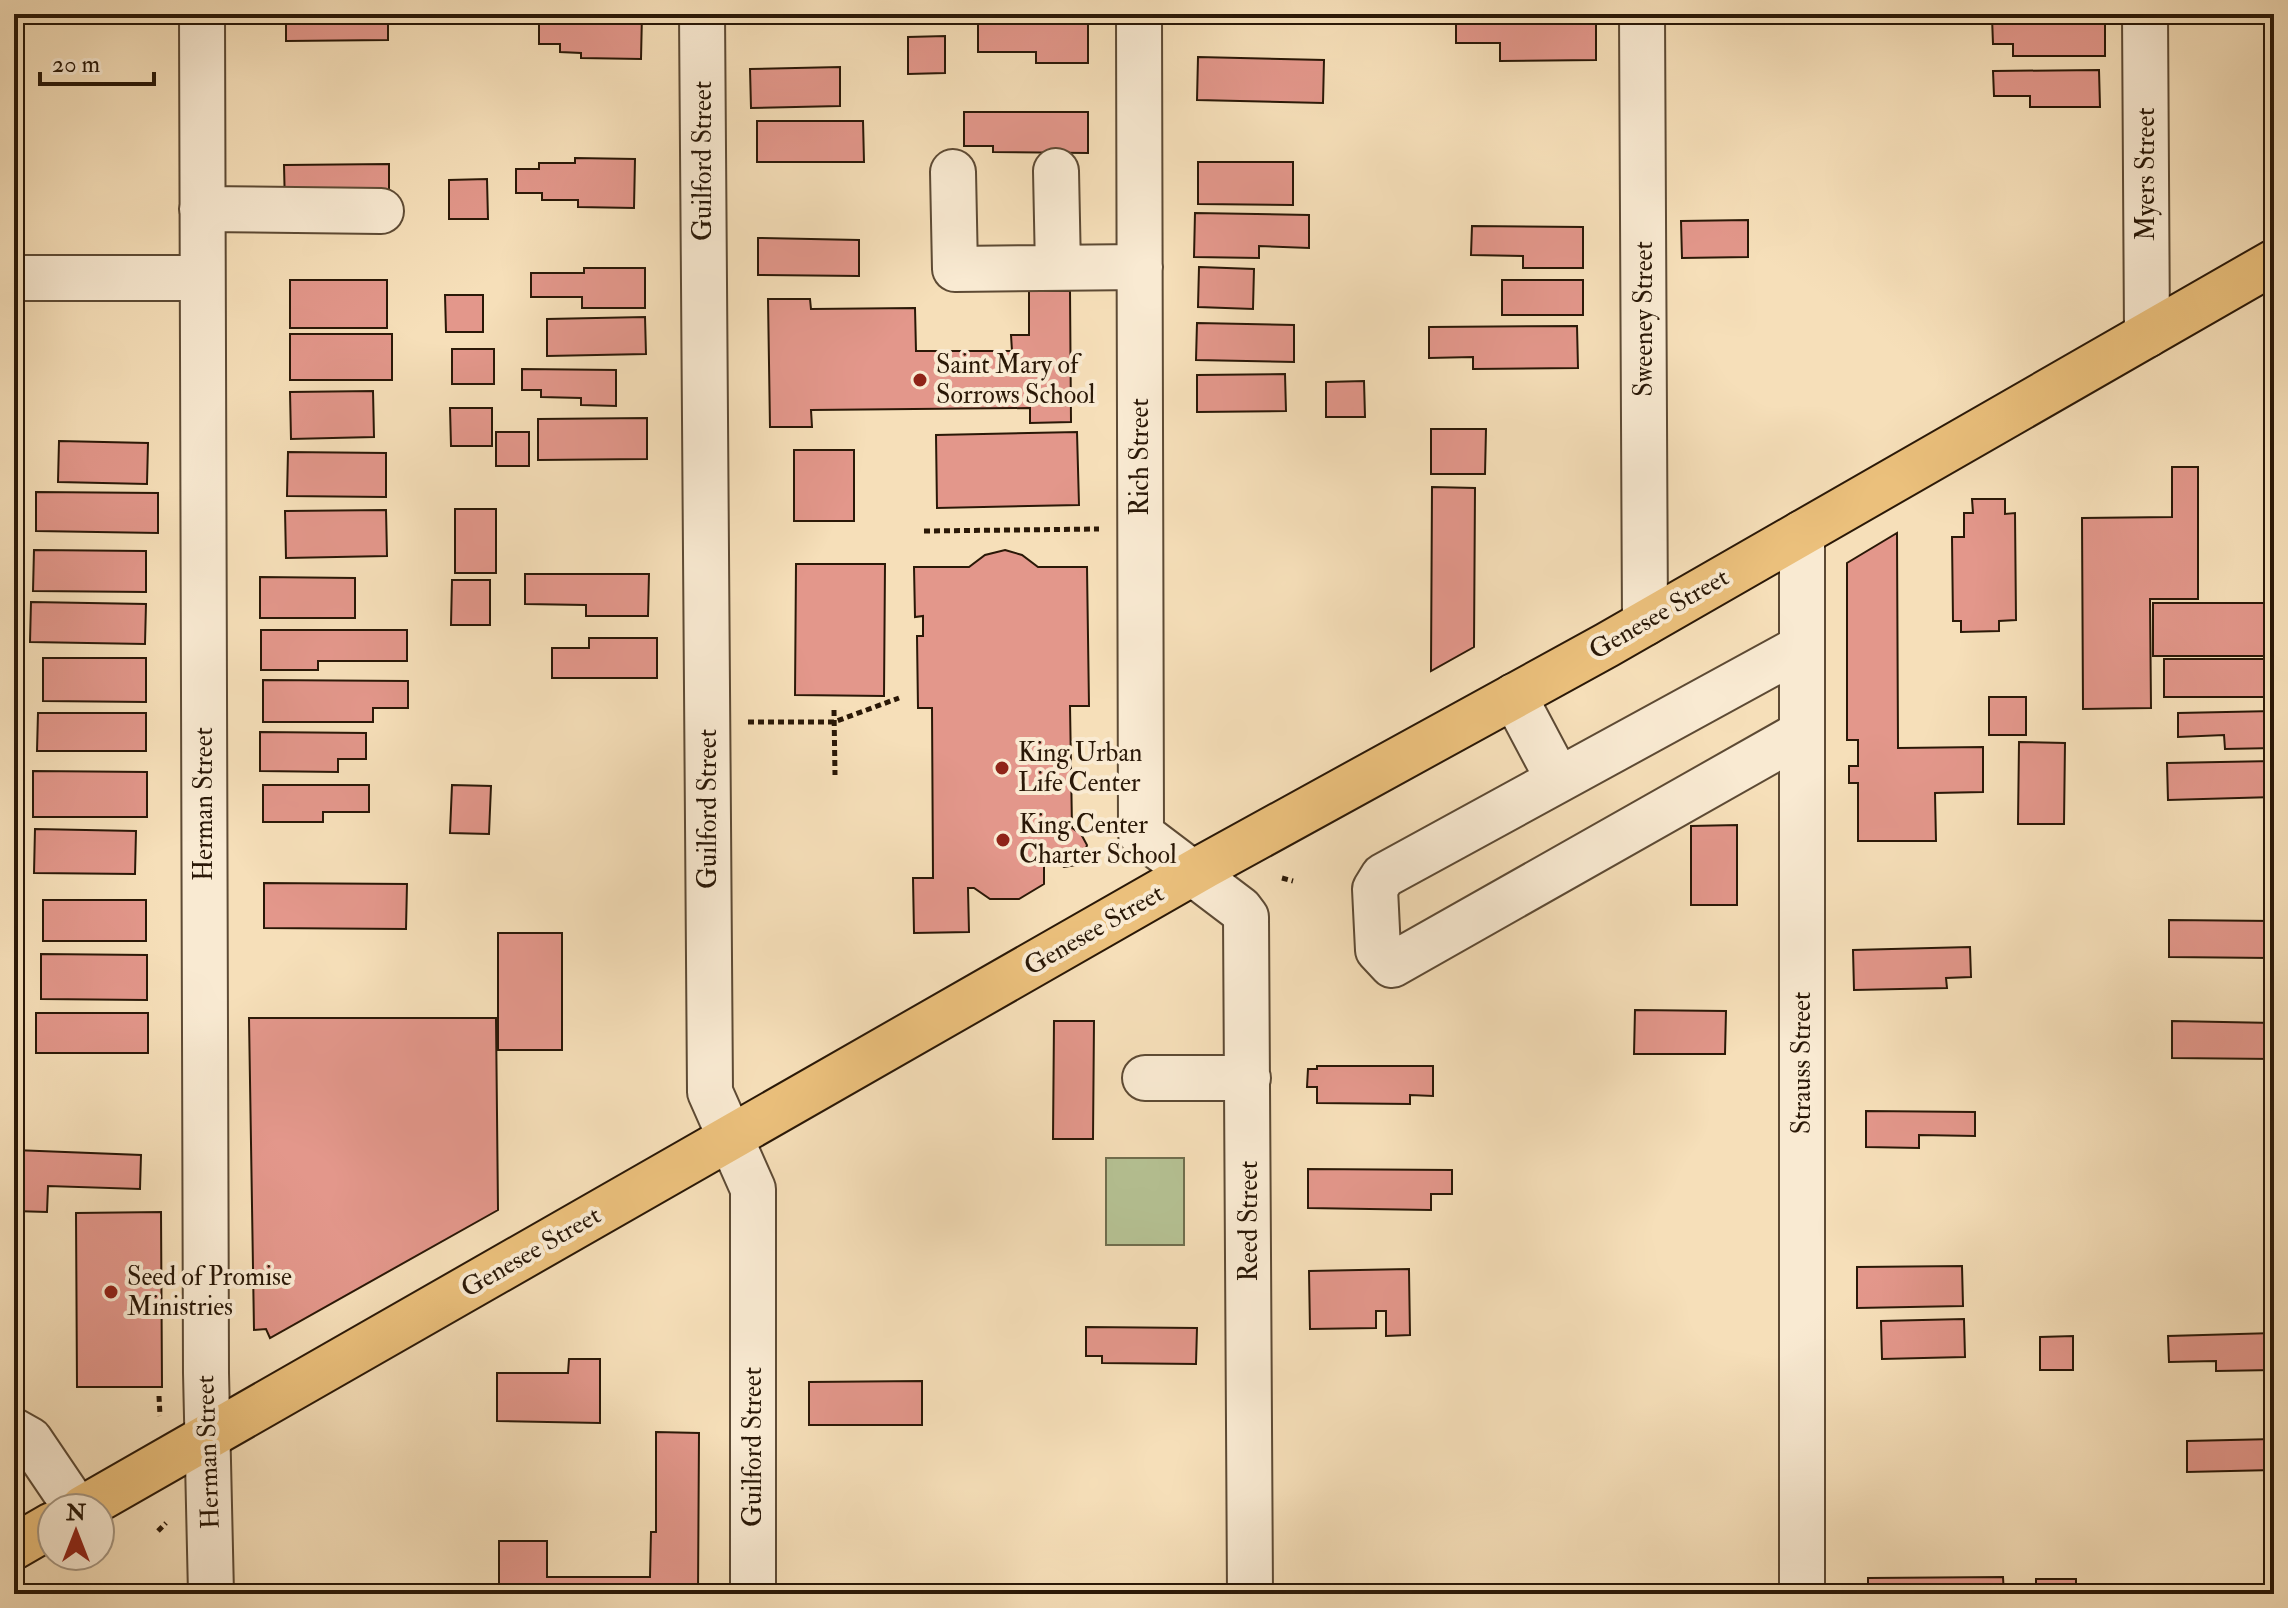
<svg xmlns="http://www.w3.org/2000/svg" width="2288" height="1608" font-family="'IM FELL Double Pica',serif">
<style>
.green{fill:#b6c395;stroke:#706e4e;stroke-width:2}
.building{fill:#e3978b;stroke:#2a1807;stroke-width:2}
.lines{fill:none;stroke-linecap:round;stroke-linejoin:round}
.minor-casing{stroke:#5d4a34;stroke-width:48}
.major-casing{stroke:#2a1807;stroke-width:48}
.path{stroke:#2a1807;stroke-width:5;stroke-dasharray:6 4;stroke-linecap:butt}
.minor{stroke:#f9ead2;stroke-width:44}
.major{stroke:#ebc07c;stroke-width:44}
.poi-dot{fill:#8f2418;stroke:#f9ead2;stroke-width:3}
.labels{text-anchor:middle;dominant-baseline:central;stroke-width:8;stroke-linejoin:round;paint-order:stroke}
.street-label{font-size:26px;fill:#2a1807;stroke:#f9ead2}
.poi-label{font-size:26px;fill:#2a1807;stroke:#f9ead2;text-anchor:start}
</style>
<rect width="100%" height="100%" fill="#f6dfb9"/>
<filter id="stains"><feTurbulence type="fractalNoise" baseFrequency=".0025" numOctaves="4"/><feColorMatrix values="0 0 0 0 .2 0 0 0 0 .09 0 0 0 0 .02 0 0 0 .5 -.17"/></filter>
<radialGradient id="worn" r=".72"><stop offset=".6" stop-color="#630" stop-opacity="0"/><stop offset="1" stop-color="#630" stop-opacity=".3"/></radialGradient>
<path class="green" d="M1106,1158H1184V1245H1106Z"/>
<path class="building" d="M286,14H388V40L286,41Z
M584,14H642L641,59L581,58V53L560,52V44H539V20H558V16Z
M1596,14V60L1500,61V43H1456V15Z
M2105,16V56H2013V44H1993L1992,17Z
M978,23H1088V63H1036V52H978Z
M945,36V73L908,74V37Z
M1198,57L1324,60L1323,103L1197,100Z
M840,67V106L751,108L750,69Z
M2099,70L2100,107H2030V96H1994L1993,71Z
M964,112H1088V153L993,152V146H964Z
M757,121H863L864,162H757Z
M575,158L635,159L634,208L578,207V200H542V193H516V169H539V163H575Z
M1198,162H1293V205L1198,204Z
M389,164V205L285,207L284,165Z
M487,179L488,219H449V180Z
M1195,213L1309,215V248L1259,246V258L1194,257Z
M1748,220V257L1682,258L1681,221Z
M1472,226L1583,227V268H1523V256L1471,255Z
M758,238L859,240V276L758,275Z
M1199,267L1254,269L1253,309L1198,307Z
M584,268H645V308H582V297H531V273H584Z
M290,280H387V328H290Z
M1502,280H1583V315H1502Z
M1029,291H1070L1071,422L1030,423V408L811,410L812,427H770L768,299H810L811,309L915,308L916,351H1012L1011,335H1029Z
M445,295H483V332H446Z
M645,317L646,354L547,356V319Z
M1197,323L1294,325V362L1196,360Z
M1577,326L1578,368L1473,369V357L1429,358V327Z
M14,332H18V377H14Z
M290,334H392V380H290Z
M452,349H494V384H452Z
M522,369L616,370V406L581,405V398L541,397V390H522Z
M1285,374L1286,411L1197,412V375Z
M1364,381L1365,417H1326V382Z
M373,391L374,437L291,439L290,392Z
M450,408H492V446H451Z
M647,418V459L538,460V419Z
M1431,429H1486L1485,474H1431Z
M496,432H529V466H496Z
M1077,432L1079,505L937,508L936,435Z
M59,441L148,443L147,484L58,482Z
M794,450H854V521H794Z
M288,452L386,453V497L287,496Z
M2172,467H2198V599H2150L2151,708L2083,709L2082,518L2172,517Z
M1432,487L1475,488L1474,647L1431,671Z
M36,492L158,493V533L36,531Z
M1972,499H2005V514L2015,513L2016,620L1999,621V631L1961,632V621H1953L1952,537H1964V513H1973Z
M455,509H496V573H455Z
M386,510L387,556L286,558L285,511Z
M1897,533L1898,748L1983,747V792L1935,793L1936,841H1858V783H1849V766H1858V740H1847V563Z
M34,550L146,551V592L33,591Z
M1005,550L1022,555L1038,567H1087L1089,706H1070L1072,828L1081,834L1087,845L1083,858L1076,865L1064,867L1050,857H1044V884L1019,899H990L974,888H968L969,932L914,933L913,878H933L932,708H918L917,636H923V616L915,617L914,567H969L985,555Z
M796,564H885L884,696L795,695Z
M525,574H649L648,616H586V605L525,604Z
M260,577L355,578V618H260Z
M452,580H490V625H451Z
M31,602L146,604L145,644L30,642Z
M2153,603H2274V656H2153Z
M261,630H407V661H318V670H261Z
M589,638H657V678H552V648H589Z
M43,658H146V702L43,701Z
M2164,659H2274V697H2164Z
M263,680L408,681V708H373V722H263Z
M1989,697H2026V735H1989Z
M2274,711V748L2225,749L2224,735L2178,737V713Z
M38,713H146V751H37Z
M260,732L366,733V759H338V772L260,771Z
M2019,742L2065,743L2064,824H2018Z
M2274,761V797L2168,800L2167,763Z
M33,771L147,772V817H33Z
M263,785H369V812H323V822H263Z
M452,785L491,786L489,834L450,833Z
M1737,825V905H1691V826Z
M35,829L136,831L135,874L34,873Z
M264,883L407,884L406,929L264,928Z
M43,900H146V941H43Z
M2169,920L2274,921V944H2270V958L2169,957Z
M498,933H562V1050H498Z
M1970,947L1971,977L1946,978L1947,988L1854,990L1853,950Z
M41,954L147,955V1000L41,999Z
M1635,1010L1726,1011L1725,1054H1634Z
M36,1013H148V1053H36Z
M249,1018H496L498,1210L270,1338L266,1329L254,1330Z
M1054,1021H1094L1093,1139H1053Z
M2172,1021L2274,1023V1059L2172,1058Z
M1317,1066H1433V1096L1410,1095V1104L1317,1103V1087H1307L1308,1069H1317Z
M1866,1111L1975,1112V1136L1919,1135V1148L1866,1147Z
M14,1150L141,1155L140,1189L48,1186L47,1212L14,1211Z
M1308,1169L1452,1170V1194H1431V1210L1308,1208Z
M161,1212L162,1387H77L76,1213Z
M1962,1266L1963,1306L1857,1308V1267Z
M1409,1269L1410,1335L1386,1336V1311H1376V1328L1310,1329L1309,1271Z
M1964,1319L1965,1357L1882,1359L1881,1321Z
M1086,1327L1197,1328L1196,1364L1102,1363V1356H1086Z
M2274,1333V1370L2216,1371V1361L2169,1362L2168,1336Z
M2073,1336V1370H2040V1337Z
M569,1359H600V1423L497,1421V1373H568Z
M922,1381V1425H809V1382Z
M656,1432L699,1433L698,1594H499V1541H547V1577H650L651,1532H656Z
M2274,1439V1470L2187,1472V1441Z
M2003,1577L2004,1594H1868V1578Z
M2036,1579H2076V1594H2036Z"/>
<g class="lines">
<defs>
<path id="minor" d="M202,14L206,1373L211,1594
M702,14L710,1092L753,1189V1594
M1139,14L1141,834L1240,909L1246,917L1250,1594
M1642,14L1645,623
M2145,14L2147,335
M1056,171L1058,268
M953,172L955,269L1140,267
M202,209L381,211
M14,278H202
M1802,533V1594
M1802,647L1383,876L1375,889L1378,950L1392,965L1802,733
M1514,696L1558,779
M1145,1078H1248
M14,1431L30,1440L76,1508"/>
<path id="major" d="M83,1508L1205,866L1607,645L2274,262
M14,1547L52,1525"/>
</defs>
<use href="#minor" class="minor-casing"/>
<use href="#major" class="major-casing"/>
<path class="path" d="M924,531L1099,529
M834,710L835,775
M748,722H834L899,698
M1282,878L1293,881
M159,1396L160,1416
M158,1531L166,1523"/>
<use href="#minor" class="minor"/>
<use href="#major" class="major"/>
</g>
<g class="poi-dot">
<circle cx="920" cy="380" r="8"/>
<circle cx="1002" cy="768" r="8"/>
<circle cx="1003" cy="840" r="8"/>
<circle cx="111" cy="1292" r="8"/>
</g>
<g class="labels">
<g class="street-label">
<text transform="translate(703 161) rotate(-90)">Guilford Street</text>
<text transform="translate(2146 174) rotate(-90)">Myers Street</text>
<text transform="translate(1644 319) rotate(-90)">Sweeney Street</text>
<text transform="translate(1140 457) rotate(-90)">Rich Street</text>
<text transform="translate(1659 614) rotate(-30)">Genesee Street</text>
<text transform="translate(204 804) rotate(-90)">Herman Street</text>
<text transform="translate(708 809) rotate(-90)">Guilford Street</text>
<text transform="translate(1094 930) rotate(-30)">Genesee Street</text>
<text transform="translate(1802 1063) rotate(-90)">Strauss Street</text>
<text transform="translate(1249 1221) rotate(-90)">Reed Street</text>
<text transform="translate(531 1252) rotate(-30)">Genesee Street</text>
<text transform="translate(753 1447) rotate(-90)">Guilford Street</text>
<text transform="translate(208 1452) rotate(-92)">Herman Street</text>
</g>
<g class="poi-label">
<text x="936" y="365">Saint Mary of<tspan x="936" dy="30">Sorrows School</tspan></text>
<text x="1018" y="753">King Urban<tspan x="1018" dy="30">Life Center</tspan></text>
<text x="1019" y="825">King Center<tspan x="1019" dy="30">Charter School</tspan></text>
<text x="127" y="1277">Seed of Promise<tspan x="127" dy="30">Ministries</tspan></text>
</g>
</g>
<rect width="2288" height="1608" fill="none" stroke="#f6dfb9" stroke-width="48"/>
<rect x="16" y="16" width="2256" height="1576" fill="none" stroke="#2a1807" stroke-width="4"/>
<rect x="24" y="24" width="2240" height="1560" fill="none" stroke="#2a1807" stroke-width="2"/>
<g transform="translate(76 1532)"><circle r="38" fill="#f9ead2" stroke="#a69681" stroke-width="2"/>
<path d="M0-6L14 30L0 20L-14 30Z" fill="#8f2418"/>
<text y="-12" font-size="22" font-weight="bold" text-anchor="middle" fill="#2a1807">N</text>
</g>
<path d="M40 72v12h114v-12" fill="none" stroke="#2a1807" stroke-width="4"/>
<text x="52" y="72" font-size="24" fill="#2a1807" stroke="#f9ead2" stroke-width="6" paint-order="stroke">20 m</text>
<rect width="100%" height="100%" filter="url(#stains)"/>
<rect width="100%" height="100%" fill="url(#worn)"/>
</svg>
